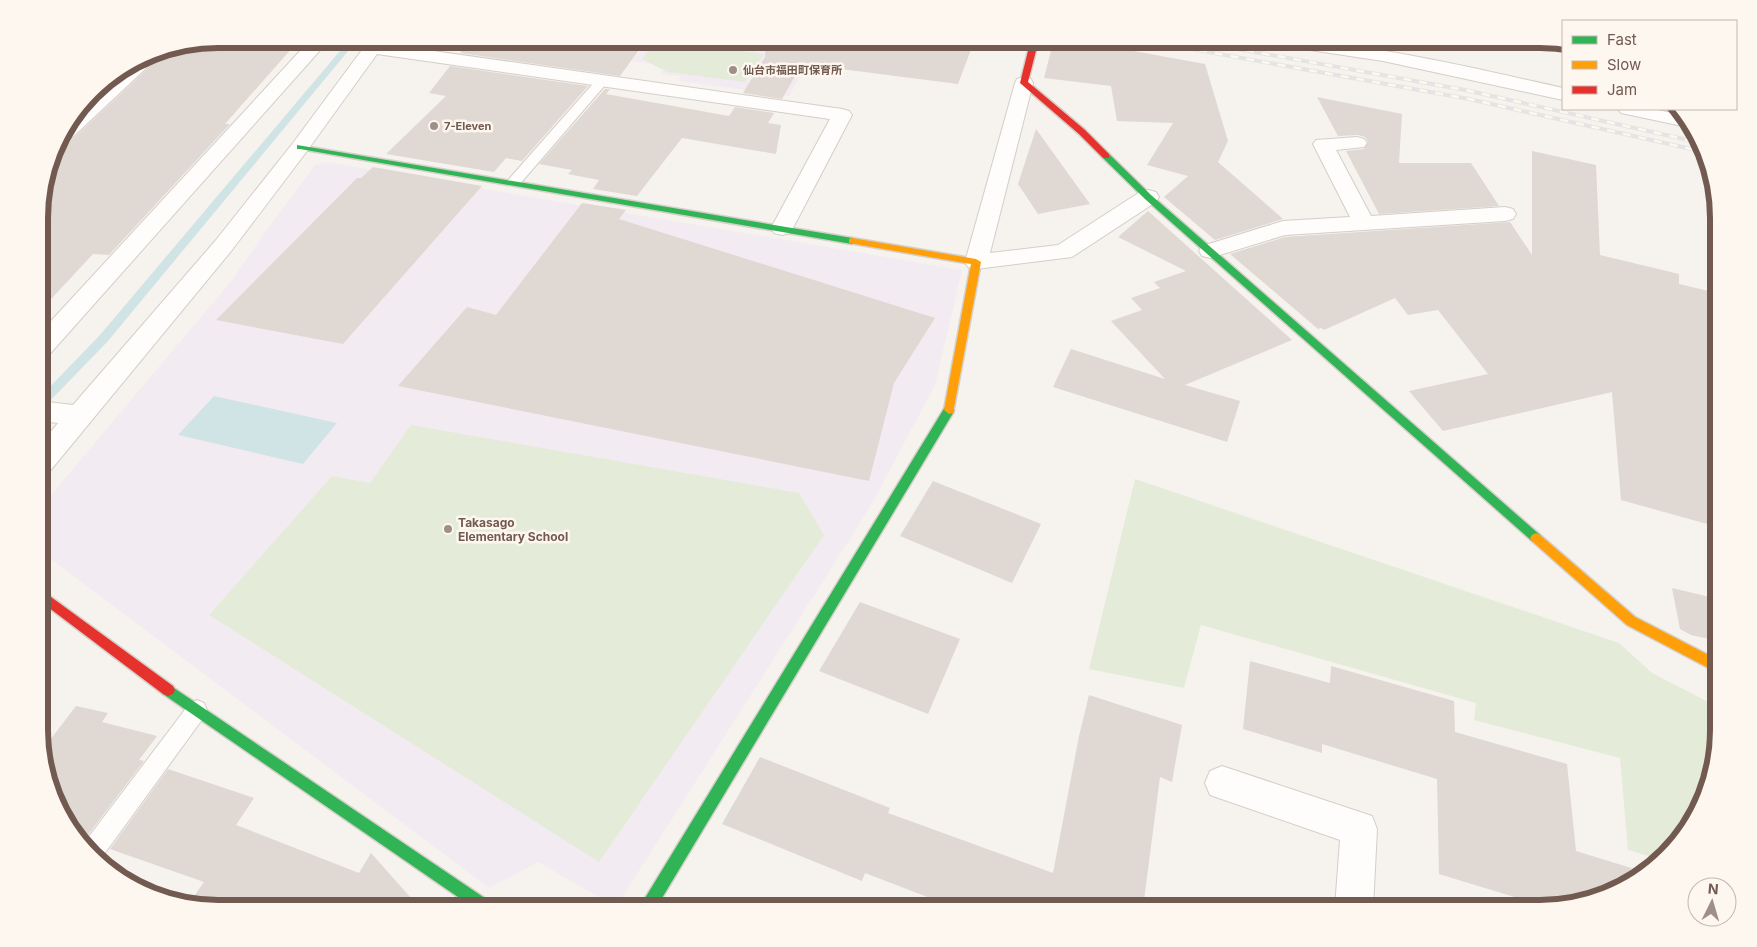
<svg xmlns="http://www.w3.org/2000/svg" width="1757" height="947" font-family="Inter,'Noto Sans JP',sans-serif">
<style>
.education{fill:#f3ebf2}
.green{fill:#e4ecd9}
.water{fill:#d0e4e5}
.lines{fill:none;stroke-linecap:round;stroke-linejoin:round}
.stream{fill:#d0e4e5;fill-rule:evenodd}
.building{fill:#e0d8d3}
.lane-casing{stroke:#d3cec8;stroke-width:2}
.street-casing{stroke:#d3cec8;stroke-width:2}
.fast-casing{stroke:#d5cfca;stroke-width:3}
.slow-casing{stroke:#d5cfca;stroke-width:3}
.jam-casing{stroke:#d5cfca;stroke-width:3}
.lane{fill:#fefdfc;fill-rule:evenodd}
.street{fill:#fefdfc;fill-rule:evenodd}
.fast{fill:#30b455;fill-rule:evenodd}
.slow{fill:#ff9f0a;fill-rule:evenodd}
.jam{fill:#e5322d;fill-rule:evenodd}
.rail-casing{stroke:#e5e3e4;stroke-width:4}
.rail{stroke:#fdf7ef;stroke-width:2.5;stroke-dasharray:8;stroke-linecap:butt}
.poi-dot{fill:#a08f87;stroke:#fdf7ef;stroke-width:2}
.labels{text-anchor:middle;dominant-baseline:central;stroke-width:5;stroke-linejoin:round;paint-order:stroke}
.far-poi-label{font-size:11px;font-weight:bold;fill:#725a50;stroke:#fdf7ef;text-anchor:start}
.poi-label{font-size:12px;font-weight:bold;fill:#725a50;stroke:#fdf7ef;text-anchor:start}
.rim{fill:none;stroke:#725a50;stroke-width:6}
</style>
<rect width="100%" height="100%" fill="#f6f2ed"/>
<path class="education" d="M649,39H822L789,96L679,81L680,76L661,74L664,66L632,61Z
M326,162L962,270L935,385L870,507L616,907L538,862L489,888L40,551V508L233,279L266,231L315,165Z"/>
<path class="green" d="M657,39H659L764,54L745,82L667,72L642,59Z
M1336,39H1389V51L1342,43Z
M411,425L799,493L824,535L599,862L209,615L332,476L370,483Z
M1135,479L1619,643L1652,673L1718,707V729L1700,809L1656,858L1628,850L1620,758L1474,720L1476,703L1201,625L1184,688L1089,669Z"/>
<path class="water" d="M214,396L337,423L303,464L178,435Z"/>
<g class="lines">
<path class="stream" d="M350,39H358L108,341L44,407L40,408V397L100,335Z"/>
</g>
<path class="building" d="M218,39H300L225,124H230L109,255L93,254L39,312V206L54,150L64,147L160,57L165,49Z
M471,39H647L620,76L460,53Z
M766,39H975L958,84L802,64L782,99L743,93L765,57Z
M1054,39H1119L1117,48L1205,64L1228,141L1218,162L1283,219L1215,240L1164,197L1188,176L1147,165L1173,123L1117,121L1111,86L1044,78Z
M450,66L588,86L522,161L506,158L494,172L386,154L446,96L429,93Z
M605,89H610L606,94L729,116L735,107L774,113L768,123L781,125L776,154L682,138L637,196L593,189L599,180L568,174L572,170L539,164Z
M1317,97L1402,114L1399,163H1471L1499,206L1379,214L1346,151L1364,149L1368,142L1365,137L1358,135L1338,136Z
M1036,129L1090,204L1038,214L1018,184Z
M1532,151L1596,165L1600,255L1679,274V284L1717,293L1718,527L1621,500L1612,392L1443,431L1409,391L1488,374L1438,310L1408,315L1395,298L1324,330L1321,328L1318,329L1230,254L1285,237L1510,222L1532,255Z
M373,167L482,186L343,344L216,320L357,178H361Z
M582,203L626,210L619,219L935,318L894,383L869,481L398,386L467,307L496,315Z
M1148,211L1292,340L1185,385L1240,401L1227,442L1053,387L1071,349L1165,379L1111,321L1142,310L1131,298L1160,288L1154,282L1186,271L1118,237Z
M933,481L1041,524L1012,583L900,536Z
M1672,588L1718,599V641L1691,635L1680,629Z
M860,602L960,639L928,714L819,671Z
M1250,661L1330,683L1331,666L1454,701L1455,732L1567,764L1576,851L1644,872L1638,878L1551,908L1439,874L1437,779L1322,744V753L1243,729Z
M1089,695L1182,725L1172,782L1160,777L1143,908H956L865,873L862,881L722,824L760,757L890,808L888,813L1053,873L1079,736Z
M76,706L108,713L102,722L157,736L139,760L144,761L85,839L79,837L69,829L40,753Z
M168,769L254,798L236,825L359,873L371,853L420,908H218L190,902L204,882L110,849Z"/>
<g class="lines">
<defs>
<path id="lane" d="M602,77L608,81L606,84L519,185H509L507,182L509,179L598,78Z
M197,700L204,703L207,710L204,717L102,857L85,842L190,703Z"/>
<path id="street" d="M311,39H330L48,356L39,359V334Z
M370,39H388L384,44L842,109L849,111L852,115L793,228L790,233L782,235L774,233L771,228L830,119L377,54L307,151L232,250L50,471L40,474V445L58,423L40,421V401L73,405L216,240L293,143Z
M1261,39C1294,37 1327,42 1360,47C1428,57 1496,73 1563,88V100L1383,61L1270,44L1264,43Z
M161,50L162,52L159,56L63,146L55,148C63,118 130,56 161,50Z
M1024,77L1031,79L1033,83L990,253L1058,245L1140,192L1148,190L1156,192L1159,197L1156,202L1072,257L976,269L968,267L965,262L1015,83L1017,79Z
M1618,109H1653L1686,116L1692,128L1621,113Z
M1357,137L1364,139L1367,143L1364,147L1336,150L1371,216L1505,207L1513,209L1516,214L1513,219L1505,221L1285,235L1210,258L1202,256L1199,251L1202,246L1283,221L1350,217L1313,144L1316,140Z
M1222,766L1372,816L1377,829L1373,908H1335L1340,840L1210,795L1205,783L1210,771Z"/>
<path id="fast" d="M297,145L852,238L857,241L852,244L300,149H297Z
M1106,153L1109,154L1151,195L1540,535L1542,538L1540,541L1536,543L1532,541L1145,199L1103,158V154Z
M949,406L954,410L953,413L656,908H639L945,407Z
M168,684L492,903L495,908H474L163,694L161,690L163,686Z"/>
<path id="slow" d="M852,238L976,259L981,262L953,413L949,414L944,410L971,264L849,243V239Z
M1536,533L1540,535L1635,617L1718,660V673L1627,625L1532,541L1530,538L1532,535Z"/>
<path id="jam" d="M1031,39H1039L1028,82L1085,130L1109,154V158H1103L1079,134L1020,83Z
M40,589L173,686L175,690L173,694L168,696L163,694L40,601Z"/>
</defs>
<use href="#lane" class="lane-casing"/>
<use href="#street" class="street-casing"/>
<use href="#fast" class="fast-casing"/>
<use href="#slow" class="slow-casing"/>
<use href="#jam" class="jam-casing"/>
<use href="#lane" class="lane"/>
<use href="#street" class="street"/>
<use href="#fast" class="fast"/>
<use href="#slow" class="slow"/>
<use href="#jam" class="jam"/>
<defs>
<path id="rail" d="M1136,39L1469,99L1700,151
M1183,39L1465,90L1697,142"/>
</defs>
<use href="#rail" class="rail-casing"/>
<use href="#rail" class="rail"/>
</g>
<g class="poi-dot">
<circle cx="733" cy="70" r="5"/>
<circle cx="434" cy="126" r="5"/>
<circle cx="448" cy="529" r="5"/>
</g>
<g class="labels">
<g class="far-poi-label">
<text x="743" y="70">仙台市福田町保育所</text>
<text x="444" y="126">7-Eleven</text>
</g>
<g class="poi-label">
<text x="458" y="522">Takasago<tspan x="458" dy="14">Elementary School</tspan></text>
</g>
</g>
<path d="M0 0H1757V947H0ZM218 48H1540A170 170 0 0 1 1710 218V730A170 170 0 0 1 1540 900H218A170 170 0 0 1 48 730V218A170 170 0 0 1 218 48Z" fill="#fdf7ef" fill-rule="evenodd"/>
<path class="rim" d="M218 48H1540A170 170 0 0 1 1710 218V730A170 170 0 0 1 1540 900H218A170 170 0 0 1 48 730V218A170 170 0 0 1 218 48Z"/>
<rect x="1562" y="20" width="175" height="90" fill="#fdf7ef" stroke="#c5b8af"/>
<rect x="1572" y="36" width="25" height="8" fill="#30b455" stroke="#c5b8af"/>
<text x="1607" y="45" font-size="15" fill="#725a50">Fast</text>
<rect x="1572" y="61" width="25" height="8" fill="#ff9f0a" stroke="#c5b8af"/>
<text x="1607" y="70" font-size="15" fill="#725a50">Slow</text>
<rect x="1572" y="86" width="25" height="8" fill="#e5322d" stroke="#c5b8af"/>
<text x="1607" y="95" font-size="15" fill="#725a50">Jam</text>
<g transform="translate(1712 902) rotate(5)"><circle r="24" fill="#fdf7ef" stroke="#c5b8af"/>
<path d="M0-4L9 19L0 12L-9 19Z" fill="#a08f87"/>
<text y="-8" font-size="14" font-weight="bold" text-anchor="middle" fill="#725a50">N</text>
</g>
</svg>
